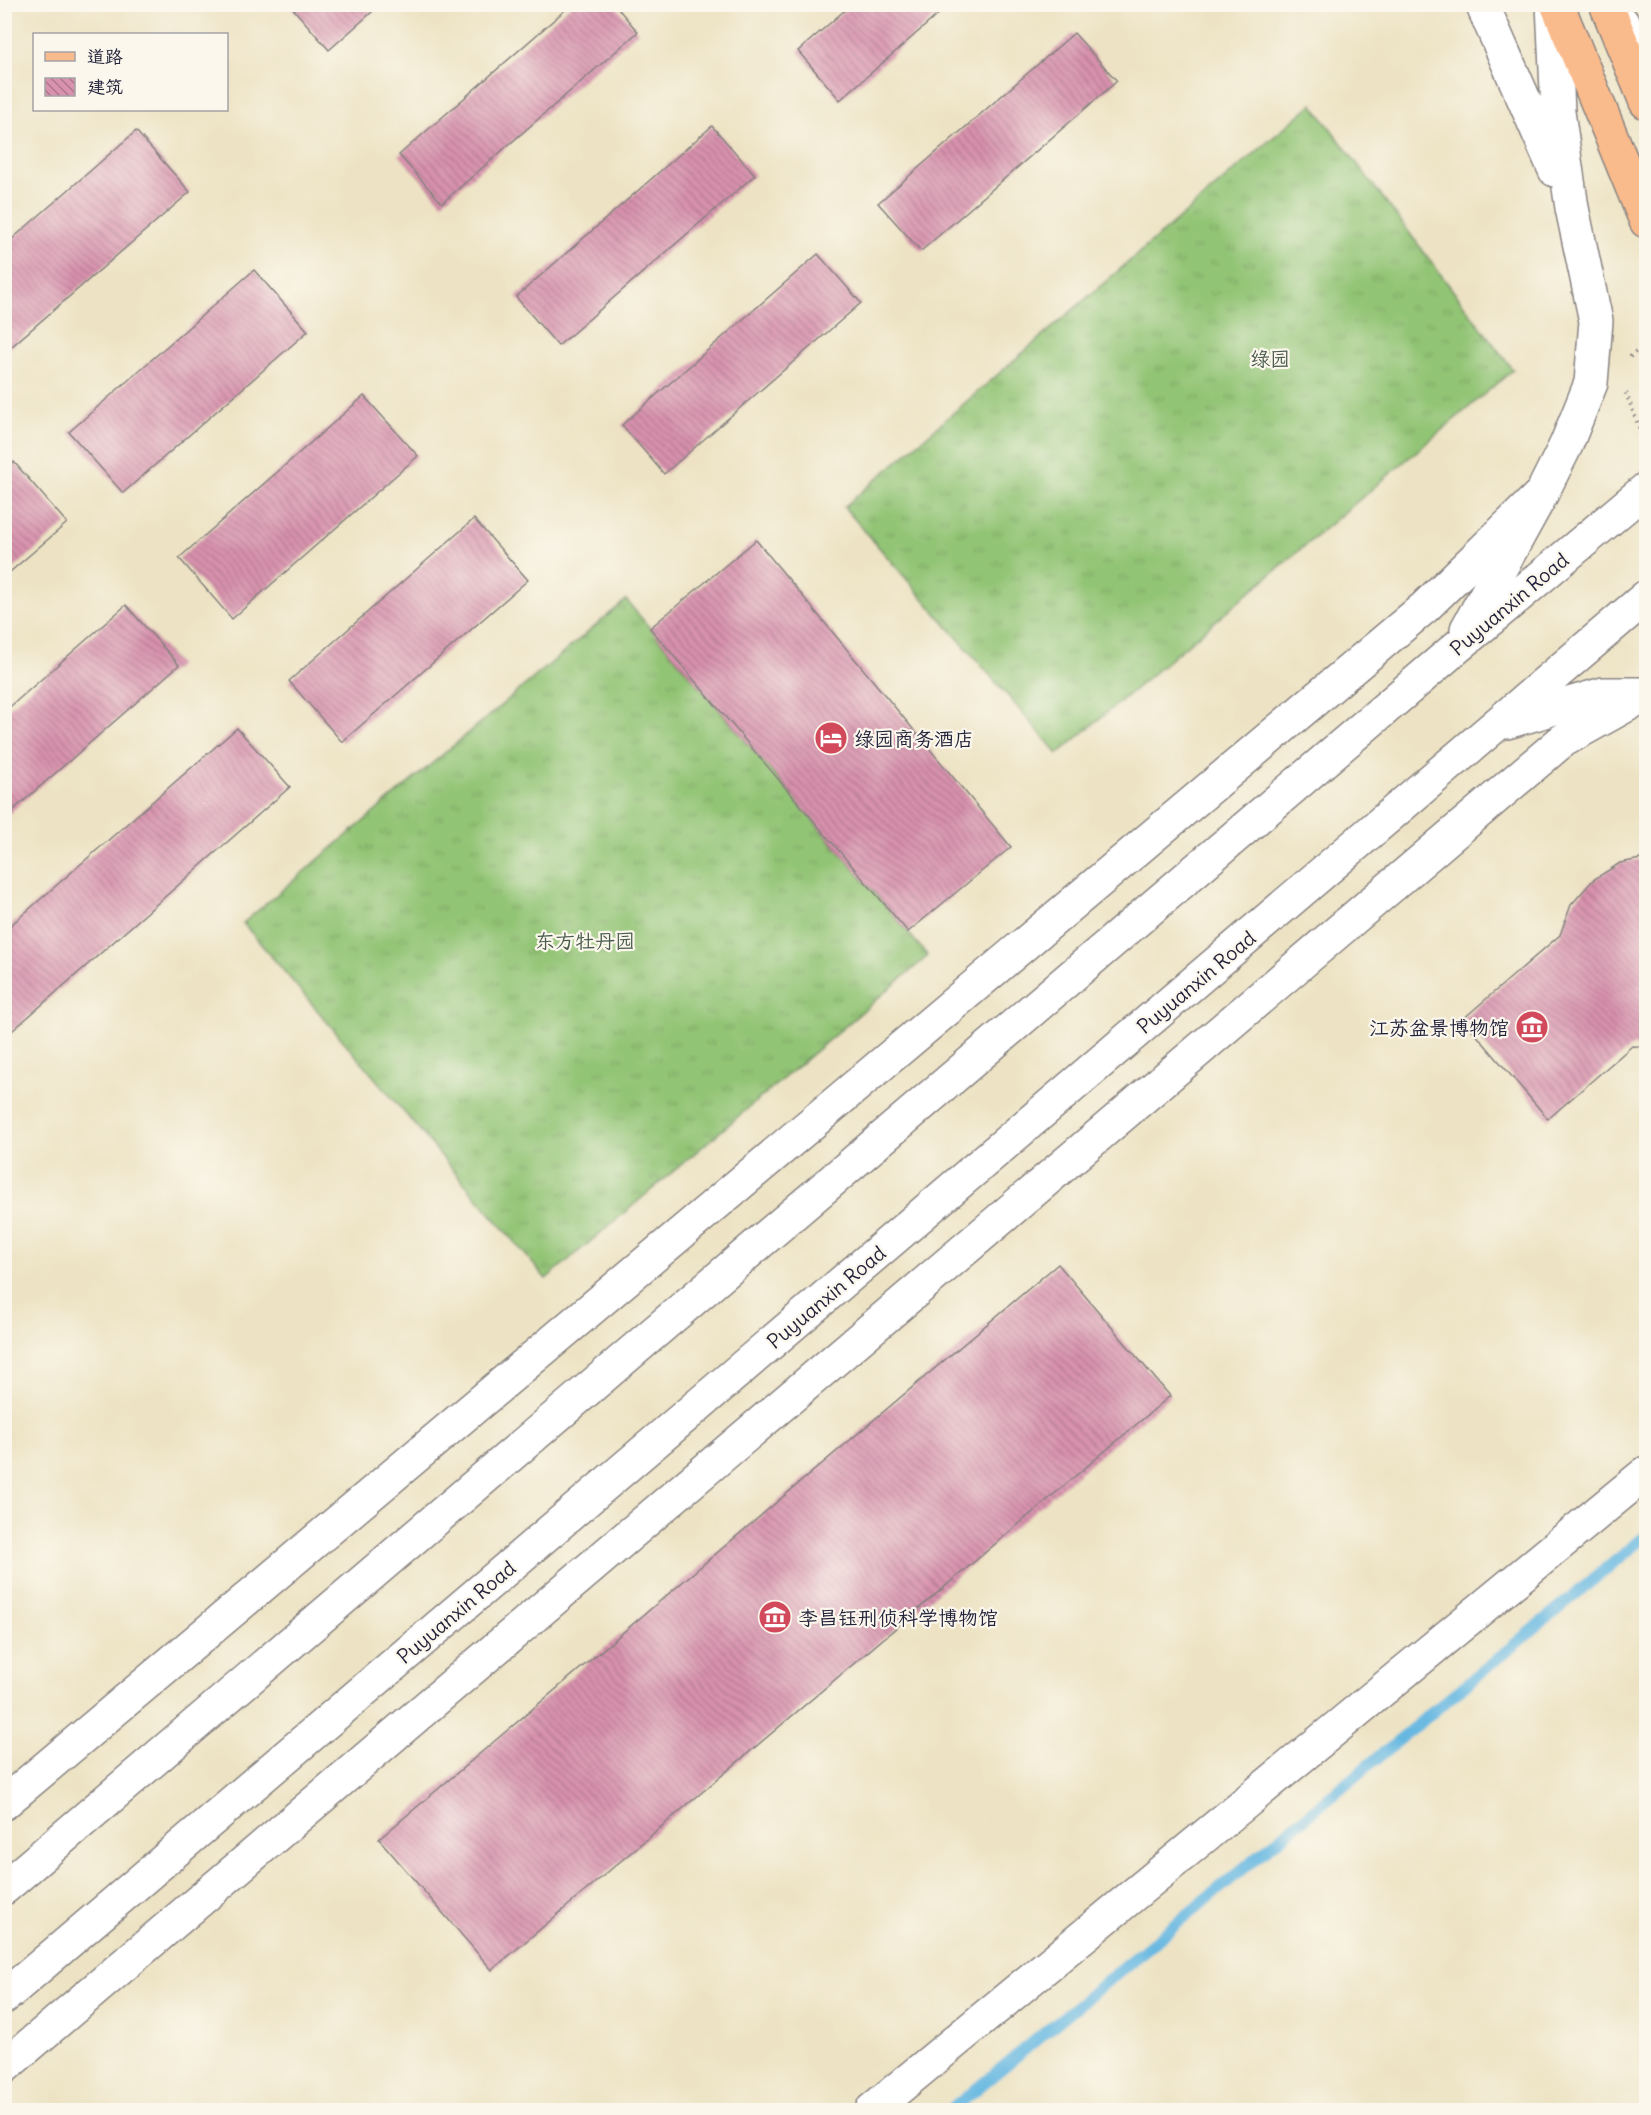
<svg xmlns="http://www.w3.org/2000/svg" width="1651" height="2115" font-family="Delius,'LXGW WenKai TC',sans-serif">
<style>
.grass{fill:url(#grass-tufts);stroke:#5a7358;stroke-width:1.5}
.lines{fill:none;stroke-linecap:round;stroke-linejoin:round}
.stream{stroke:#66b8e1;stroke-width:12}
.building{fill:url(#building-back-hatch)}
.minor-casing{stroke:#888280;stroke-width:36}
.major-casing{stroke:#888280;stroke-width:36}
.path{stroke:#888280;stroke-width:4;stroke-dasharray:1.5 4.5;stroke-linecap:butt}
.minor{stroke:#fff;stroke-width:33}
.major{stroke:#fabb8c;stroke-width:33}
.labels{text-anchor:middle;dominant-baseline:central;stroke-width:4.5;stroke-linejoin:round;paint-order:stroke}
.park-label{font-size:20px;fill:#495b4f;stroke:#fbf7ec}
.street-label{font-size:20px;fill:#22223b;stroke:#fbf7ec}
.poi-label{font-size:20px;fill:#22223b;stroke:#fbf7ec;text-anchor:start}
</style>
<defs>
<pattern id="grass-tufts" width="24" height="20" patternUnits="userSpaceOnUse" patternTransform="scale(1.5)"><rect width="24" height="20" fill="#92c475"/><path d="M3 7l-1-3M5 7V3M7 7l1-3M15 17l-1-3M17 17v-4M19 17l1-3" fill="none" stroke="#7ea866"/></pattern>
<pattern id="building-back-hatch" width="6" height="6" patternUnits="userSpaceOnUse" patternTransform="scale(1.5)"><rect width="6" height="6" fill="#d892ad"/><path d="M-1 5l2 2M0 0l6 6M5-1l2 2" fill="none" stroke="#af778e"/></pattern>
</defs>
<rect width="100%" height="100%" fill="#fbf7ec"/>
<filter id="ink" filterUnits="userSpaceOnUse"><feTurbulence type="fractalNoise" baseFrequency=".0167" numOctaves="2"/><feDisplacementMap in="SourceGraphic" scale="12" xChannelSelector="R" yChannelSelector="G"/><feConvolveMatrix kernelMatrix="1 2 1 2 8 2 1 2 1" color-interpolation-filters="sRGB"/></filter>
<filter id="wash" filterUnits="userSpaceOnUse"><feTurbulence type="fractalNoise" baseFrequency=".008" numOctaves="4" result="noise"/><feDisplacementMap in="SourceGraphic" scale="24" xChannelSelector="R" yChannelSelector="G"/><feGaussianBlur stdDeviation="1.35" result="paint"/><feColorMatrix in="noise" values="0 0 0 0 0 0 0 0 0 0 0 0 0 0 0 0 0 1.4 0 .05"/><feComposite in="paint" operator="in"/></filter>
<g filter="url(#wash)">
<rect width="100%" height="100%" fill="#ede3c4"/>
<path class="grass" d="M1312,104L1513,370L1058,754L844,507Z
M626,600L928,956L546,1279L243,923Z"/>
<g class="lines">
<path class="stream" d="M951,2110L1646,1536"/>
</g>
<g id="blocks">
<path class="building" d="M289,4H381L329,50Z
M572,4H614L638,32L442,203L399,155Z
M852,4H950L840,100L798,51Z
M1074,33L1117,81L921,251L878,203Z
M712,126L755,175L558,346L516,297Z
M136,131L190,192L4,353V246Z
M818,254L861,303L664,474L622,425Z
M254,270L308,331L123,493L69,432Z
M364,396L418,456L232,619L179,558Z
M14,462L67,523L4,577V471Z
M474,519L528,580L342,742L289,681Z
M756,540L1011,847L908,932L650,628Z
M126,605L179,665L4,818V712Z
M237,728L290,787L12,1031L4,1022V931Z
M1646,858V1047L1632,1046L1548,1119L1463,1019L1560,935L1571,905L1593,880L1620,863Z
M1058,1264L1170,1396L492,1970L379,1839Z"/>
</g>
</g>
<g filter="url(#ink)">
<use href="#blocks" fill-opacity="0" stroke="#888280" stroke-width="1.5"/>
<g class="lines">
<defs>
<path id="minor" d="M1482,4L1555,170
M1615,13L1646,55
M1467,629L1542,493L1566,445L1591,383L1596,321L1572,208L1558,112L1553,4
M1507,722L1603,694H1641
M4,1803L1425,607L1542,493
M4,1888L1456,648L1646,489
M4,1997L1646,597
M4,2067L1562,741L1646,694
M872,2110L1646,1473"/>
<path id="major" d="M1557,4L1646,221
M1606,4L1646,102"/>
</defs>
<use href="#minor" class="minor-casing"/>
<use href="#major" class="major-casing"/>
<path class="path" d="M1630,357L1646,343
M1626,393L1646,445"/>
<use href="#minor" class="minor"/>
<use href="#major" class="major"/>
</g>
</g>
<defs>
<symbol id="hotel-disc" viewBox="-11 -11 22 22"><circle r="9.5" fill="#d1495b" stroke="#fbf7ec"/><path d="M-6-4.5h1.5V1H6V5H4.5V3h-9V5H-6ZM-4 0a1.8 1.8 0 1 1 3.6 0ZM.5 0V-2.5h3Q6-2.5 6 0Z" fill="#fff"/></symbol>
<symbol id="museum-disc" viewBox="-11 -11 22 22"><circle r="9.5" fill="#d1495b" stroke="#fbf7ec"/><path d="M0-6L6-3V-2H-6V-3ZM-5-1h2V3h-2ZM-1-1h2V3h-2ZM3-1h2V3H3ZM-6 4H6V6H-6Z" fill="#fff"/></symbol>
</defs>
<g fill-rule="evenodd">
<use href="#hotel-disc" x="812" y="719" width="38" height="38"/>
<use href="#museum-disc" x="1513" y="1008" width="38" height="38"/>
<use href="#museum-disc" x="756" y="1598" width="38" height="38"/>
</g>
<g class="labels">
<g class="park-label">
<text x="1270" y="358">绿园</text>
<text x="585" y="940">东方牡丹园</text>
</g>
<g class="street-label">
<text transform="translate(1509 604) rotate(-40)">Puyuanxin Road</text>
<text transform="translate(1196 982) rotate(-40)">Puyuanxin Road</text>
<text transform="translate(826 1297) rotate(-40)">Puyuanxin Road</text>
<text transform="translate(456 1612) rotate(-40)">Puyuanxin Road</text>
</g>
<g class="poi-label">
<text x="854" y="738">绿园商务酒店</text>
<text x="1509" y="1027" text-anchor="end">江苏盆景博物馆</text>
<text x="798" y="1617">李昌钰刑侦科学博物馆</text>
</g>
</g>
<rect width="1651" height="2115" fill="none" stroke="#fbf7ec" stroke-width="24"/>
<rect x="33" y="33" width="195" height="78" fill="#fbf7ec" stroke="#a4a2a5" stroke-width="1.5"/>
<rect x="45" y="52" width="30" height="9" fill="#fabb8c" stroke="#a4a2a5" stroke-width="1.5"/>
<text x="87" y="63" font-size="18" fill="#22223b">道路</text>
<rect x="45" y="78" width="30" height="18" fill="url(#building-back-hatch)" stroke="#a4a2a5" stroke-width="1.5"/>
<text x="87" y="93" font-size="18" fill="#22223b">建筑</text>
</svg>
